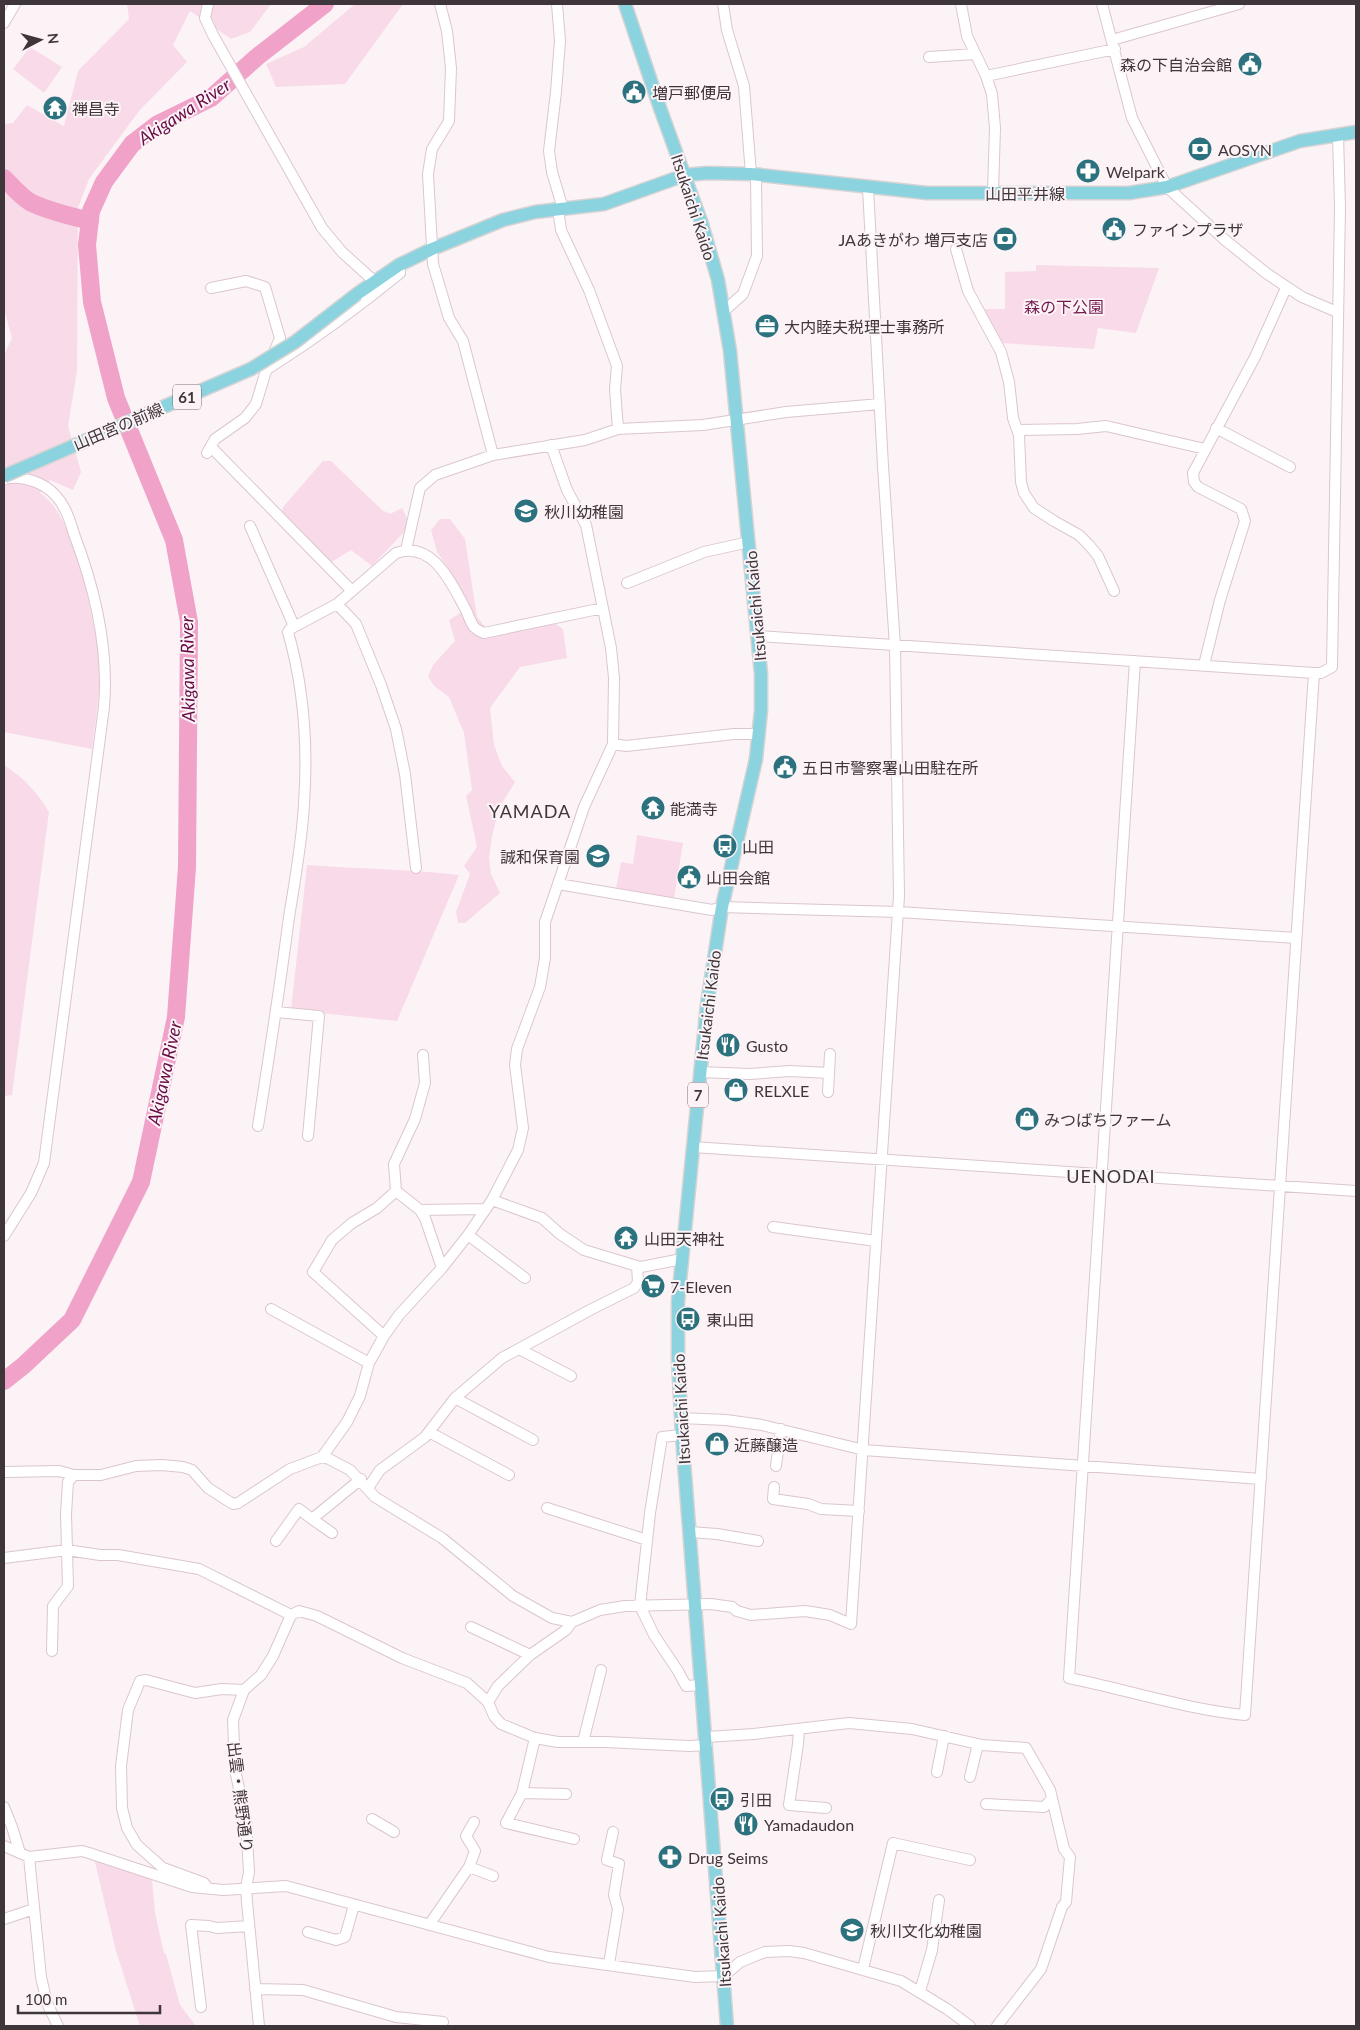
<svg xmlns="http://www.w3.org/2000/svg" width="1360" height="2030" font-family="Lato,'Noto Sans JP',sans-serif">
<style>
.green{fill:#f9dae8}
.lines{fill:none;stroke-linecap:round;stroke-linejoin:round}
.river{stroke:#f0a2c8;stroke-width:18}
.minor-casing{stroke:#dbc6cf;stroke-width:12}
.major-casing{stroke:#d5d3d4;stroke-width:15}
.minor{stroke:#fff;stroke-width:10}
.major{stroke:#8bd3df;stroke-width:12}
.major-bridge-casing{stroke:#d5d3d4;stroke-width:15;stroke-linecap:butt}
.major-bridge{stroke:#8bd3df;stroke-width:12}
.labels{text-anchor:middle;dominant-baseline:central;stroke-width:4;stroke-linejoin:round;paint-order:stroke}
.shield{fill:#fcf3f7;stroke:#776f73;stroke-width:1}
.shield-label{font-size:15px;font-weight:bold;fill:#3e363a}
.poi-label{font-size:16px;fill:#3e363a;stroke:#fcf3f7;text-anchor:start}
.street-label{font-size:16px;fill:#3e363a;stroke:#fcf3f7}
.park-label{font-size:16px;fill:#731a4f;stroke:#fcf3f7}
.water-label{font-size:18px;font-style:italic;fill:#670c45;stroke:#fcf3f7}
.neighbourhood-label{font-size:18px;letter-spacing:1px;fill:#3e363a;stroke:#fcf3f7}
</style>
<rect width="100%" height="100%" fill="#fcf3f7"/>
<path class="green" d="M127,4H271L250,32L231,39L190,11L173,45L187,62L139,111L89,179L78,208L77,371L68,426L81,472L73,490L50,480L40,493C72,513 87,592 94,628C96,638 99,648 100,658C102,685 95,721 92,749L4,732V355L12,338L4,309V124L13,123L27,105L64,126L78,71L129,19Z
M355,4H403L345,84L276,87L266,64L304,47Z
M30,47L62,67L44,93L13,69Z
M1036,265L1159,268L1136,333L1098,328L1094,349L1002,343L981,309H1005V272L1036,271Z
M323,461H331L382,510L390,514L402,508L407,518L405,531L372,566L351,550L330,563L281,516L283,507Z
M440,519H450L465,539L477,617L487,629L553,622L563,629L567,658L520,667L490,708L494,745L502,766L515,782L499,808L492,837L489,858L491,874L500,893L465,923H458L456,912L470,874L464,866L477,847L466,796L472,790L464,733L449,697L434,686L428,676L433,665L455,641L449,620L468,608L451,572L437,552L431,530Z
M4,765C24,778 37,792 49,812L12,1095L4,1096Z
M637,835L683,843L674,899L616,889L621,862L633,864Z
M307,865C358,869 409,869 459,875L397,1021L291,1010Z
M94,1858L152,1879L155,1913L164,1953L166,1954L180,2005L196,2026H140L116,1951Z"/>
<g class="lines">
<path class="river" d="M4,178C12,186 20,196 30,202C47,211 71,216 90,221
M4,1381L23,1366L72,1320L141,1182L176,1017L187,867L189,622L174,540L116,398L92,302L87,245L91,211L104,182L132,144L158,124L211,98L257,57L325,4"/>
<defs>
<path id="minor" d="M208,4L205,18L213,35L322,228L342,252L374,281
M440,4L447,31L451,68L449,121L432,149L428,174L433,264L449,318L463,341L493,455
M557,4L560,41L556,92L549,151L552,172L563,209
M723,4L727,30L744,86L751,174
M961,4L967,36L986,76L992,94L995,128L993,192
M1102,4L1132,118L1167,187L1225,240L1266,273L1302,297L1337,312
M4,23L15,4
M1112,40L1239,4
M929,57L975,54
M986,76L1115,49
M558,209L561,230L589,290L617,366L615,389L618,429
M956,249L968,291L1001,352L1009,382L1013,418L1019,435L1021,482L1024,493L1034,508L1054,521L1079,535L1089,545L1098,556L1114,591
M723,312L743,294L757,256L756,175
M269,368C316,338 357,308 400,273L399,265
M1216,428L1290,467
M1018,430L1077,429L1106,426L1205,449
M551,445L567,490L586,525L611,648L614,678L613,744L584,807L558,884
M211,447L352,591
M207,453L215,439L245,418L256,404L265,374L280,338L265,287L246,281L211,288
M4,479C22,475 44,482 56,496C66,507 70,521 74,534C95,589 109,648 104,707L44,1163L31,1193L4,1236
M250,526L294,626
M406,550L420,488L435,475L493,455L585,440L618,429L703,425L786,412L880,404
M627,583L704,552L749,542
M337,604L356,624L381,685L396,729L405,774L416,868
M758,636L1314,673H1321L1332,667L1340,208L1338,134
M1135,661L1069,1678C1128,1690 1185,1709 1245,1715L1314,673
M1204,665L1220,600L1245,521L1241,509L1198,487L1194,482L1193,473L1255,357L1286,288
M613,744L626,746L734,734H759
M276,1012L319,1016L308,1136
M700,1072L750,1074L790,1071L829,1073
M828,1092L830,1054
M258,1126C269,1057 280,987 289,917C295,880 302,842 304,804C308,746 304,688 288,632L290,629L337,604L396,553C433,540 451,583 466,610C468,615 471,623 474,627C477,630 481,632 484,633L603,608
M693,1147L1356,1191
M396,1191L394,1164L415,1119L425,1083L423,1055
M492,1200L542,1218L560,1234L584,1250L637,1266
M420,1210L425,1218L442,1268
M773,1227L876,1241
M468,1235L525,1278
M271,1309L369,1363
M384,1336L313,1272L332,1240L352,1223L377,1208L396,1191L420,1210L486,1209
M519,1349L571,1376
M455,1398L533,1440
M681,1418L726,1420L762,1425L864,1450L1261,1479
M429,1432L509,1475
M682,1435L662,1437L650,1513L640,1606L654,1635L678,1671L686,1686L702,1685
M322,1457L347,1422L360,1396L369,1363L384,1336L399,1315L442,1268L468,1235L492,1200L518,1150L523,1128L515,1065L517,1049L540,987L545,958V922L558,884L712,910L722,907L899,912L1296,938
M776,1466L781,1429
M4,1472L59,1471L74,1475
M774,1487L773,1499L808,1504L821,1509L859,1511
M368,1488L380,1470L425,1437L455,1398L502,1358L590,1310L634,1288L638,1282L637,1266L641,1267L682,1259
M547,1508L647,1540
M690,1532L717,1534L758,1541
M332,1533L312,1519L361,1479
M276,1541L299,1509L312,1519
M4,1558L67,1550L100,1555H118L199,1569L291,1615
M291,1615L299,1611L317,1616L402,1658L467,1683L488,1702L494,1716L501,1724L535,1738L558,1742H605L689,1746L707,1745
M471,1627L530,1655
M52,1651L53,1606L68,1586L66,1514L68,1482L74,1475H101L136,1466L162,1465L183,1467L192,1470L208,1488L233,1504L238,1503L290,1469L322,1457L329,1459L350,1470L375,1497L442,1538L513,1596L552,1618L572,1622
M488,1702L498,1686L530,1655L566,1630L572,1622L600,1610L625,1606L711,1604L732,1607L737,1611L751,1615L805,1611L830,1615L851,1624L899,896L895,646L883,466L868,188
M799,1729L798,1744L789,1805L826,1808
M706,1737L754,1734L849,1723L912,1729L982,1745L1026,1748L1050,1790L1064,1849L1070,1857L1066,1902L1062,1907L1041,1969L997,2026
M535,1738L522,1793L506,1823L574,1839
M583,1742L601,1670
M937,1772L944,1736
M970,1777L978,1744
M522,1793L566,1794
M986,1804L1044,1807L1052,1799
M4,1807L12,1827L20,1853
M372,1819L394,1832
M4,1846L29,1857L82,1851L89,1853L192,1887L223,1890L286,1886L549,1957L695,1977L724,1976L740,1962L765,1952L789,1951L804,1953L901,1981L947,2009L970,2026
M29,1857L41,1977L47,2003L58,2026
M469,1867L493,1876
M208,1888L204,1883L163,1868L137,1845L127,1828L122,1808L121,1766L128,1710L140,1681L146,1680L195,1693L222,1689L244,1690
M4,1919L34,1909
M429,1925L469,1867L475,1851L466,1836L474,1822
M308,1932L336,1940L345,1937L354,1905
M609,1964L618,1909L614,1895L619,1864L607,1860L613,1832
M863,1969L893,1843L970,1860
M255,1989L303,1990L396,2017L443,2022
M920,1991L932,1950L939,1900
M201,2007L191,1925L209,1926L217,1928L249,1926
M259,2026L247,1902L246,1888L249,1872L246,1820L235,1770L233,1720L244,1690L261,1675L273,1656L291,1615"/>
<path id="major" d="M625,4L660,108L702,224L718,280L730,351L761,674V710L756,759L722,907L707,1005L678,1301V1358L682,1435L727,2026
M357,294L399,265L432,249L503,220L535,212L604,204L685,175L707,173L751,174L927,193H1129L1167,187L1300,141L1356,132"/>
</defs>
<use href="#minor" class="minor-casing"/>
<use href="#major" class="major-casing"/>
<use href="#minor" class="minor"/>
<use href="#major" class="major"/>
<defs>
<path id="major-bridge" d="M4,476L251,369L295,342L357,294"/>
</defs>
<use href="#major-bridge" class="major-bridge-casing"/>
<use href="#major-bridge" class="major-bridge"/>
</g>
<defs>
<symbol id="civic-disc" viewBox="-11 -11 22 22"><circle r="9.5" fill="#2b727e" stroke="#fcf3f7"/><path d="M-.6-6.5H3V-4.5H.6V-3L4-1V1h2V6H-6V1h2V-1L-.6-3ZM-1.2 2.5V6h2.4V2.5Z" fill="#fff"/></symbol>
<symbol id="temple-disc" viewBox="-11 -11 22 22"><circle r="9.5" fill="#2b727e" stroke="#fcf3f7"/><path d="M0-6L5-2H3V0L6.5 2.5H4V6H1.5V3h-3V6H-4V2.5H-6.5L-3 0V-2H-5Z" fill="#fff"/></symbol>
<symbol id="bank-disc" viewBox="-11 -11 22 22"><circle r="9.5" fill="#2b727e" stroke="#fcf3f7"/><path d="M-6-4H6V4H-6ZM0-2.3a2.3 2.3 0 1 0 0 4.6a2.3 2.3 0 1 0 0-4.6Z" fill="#fff"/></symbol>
<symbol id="pharmacy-disc" viewBox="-11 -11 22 22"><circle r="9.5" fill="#2b727e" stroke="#fcf3f7"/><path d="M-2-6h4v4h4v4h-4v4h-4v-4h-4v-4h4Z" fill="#fff"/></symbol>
<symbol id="office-disc" viewBox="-11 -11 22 22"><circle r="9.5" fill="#2b727e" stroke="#fcf3f7"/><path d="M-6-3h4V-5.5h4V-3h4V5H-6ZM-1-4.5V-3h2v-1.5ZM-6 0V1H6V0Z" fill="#fff"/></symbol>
<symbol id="school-disc" viewBox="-11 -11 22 22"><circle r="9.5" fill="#2b727e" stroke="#fcf3f7"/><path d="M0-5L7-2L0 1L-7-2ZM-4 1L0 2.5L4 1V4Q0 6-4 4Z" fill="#fff"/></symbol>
<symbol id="bus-disc" viewBox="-11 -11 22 22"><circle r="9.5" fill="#2b727e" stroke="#fcf3f7"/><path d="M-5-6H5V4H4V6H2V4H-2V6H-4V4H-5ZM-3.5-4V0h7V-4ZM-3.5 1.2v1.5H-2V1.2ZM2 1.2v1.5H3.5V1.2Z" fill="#fff"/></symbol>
<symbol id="restaurant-disc" viewBox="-11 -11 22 22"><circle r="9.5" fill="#2b727e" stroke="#fcf3f7"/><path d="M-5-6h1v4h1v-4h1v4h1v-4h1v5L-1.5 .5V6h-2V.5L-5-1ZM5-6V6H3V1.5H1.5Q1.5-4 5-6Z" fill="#fff"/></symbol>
<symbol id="shop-disc" viewBox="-11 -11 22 22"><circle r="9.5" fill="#2b727e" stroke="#fcf3f7"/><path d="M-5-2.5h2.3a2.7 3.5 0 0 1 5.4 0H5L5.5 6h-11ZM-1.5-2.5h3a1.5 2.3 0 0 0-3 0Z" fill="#fff"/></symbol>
<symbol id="supermarket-disc" viewBox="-11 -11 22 22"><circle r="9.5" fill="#2b727e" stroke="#fcf3f7"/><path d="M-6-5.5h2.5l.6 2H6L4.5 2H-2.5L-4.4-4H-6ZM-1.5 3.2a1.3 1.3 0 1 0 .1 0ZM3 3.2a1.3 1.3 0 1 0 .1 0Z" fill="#fff"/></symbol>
</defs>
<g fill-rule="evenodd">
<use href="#civic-disc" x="1236" y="50" width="28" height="28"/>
<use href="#civic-disc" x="620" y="78" width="28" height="28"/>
<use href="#temple-disc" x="41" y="94" width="28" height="28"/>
<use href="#bank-disc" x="1186" y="135" width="28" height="28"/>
<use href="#pharmacy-disc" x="1074" y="157" width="28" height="28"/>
<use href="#civic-disc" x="1100" y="215" width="28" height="28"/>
<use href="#bank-disc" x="991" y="225" width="28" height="28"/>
<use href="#office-disc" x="753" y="312" width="28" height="28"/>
<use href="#school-disc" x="512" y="497" width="28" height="28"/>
<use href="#civic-disc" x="771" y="753" width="28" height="28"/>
<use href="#temple-disc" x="639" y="794" width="28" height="28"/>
<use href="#bus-disc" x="711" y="832" width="28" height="28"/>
<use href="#school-disc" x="584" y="842" width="28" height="28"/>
<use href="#civic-disc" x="675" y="863" width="28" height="28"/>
<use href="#restaurant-disc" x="714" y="1031" width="28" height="28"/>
<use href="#shop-disc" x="722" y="1076" width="28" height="28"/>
<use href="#shop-disc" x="1013" y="1105" width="28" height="28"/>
<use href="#temple-disc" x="612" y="1224" width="28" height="28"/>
<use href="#supermarket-disc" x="639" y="1272" width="28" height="28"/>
<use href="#bus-disc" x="674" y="1305" width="28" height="28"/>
<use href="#shop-disc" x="703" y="1430" width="28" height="28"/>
<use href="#bus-disc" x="708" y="1785" width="28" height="28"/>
<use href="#restaurant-disc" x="732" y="1810" width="28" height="28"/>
<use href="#pharmacy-disc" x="656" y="1843" width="28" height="28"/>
<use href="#school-disc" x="838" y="1916" width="28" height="28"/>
</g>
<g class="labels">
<g class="shield">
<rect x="173" y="384.5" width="28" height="25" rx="4"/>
<rect x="688" y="1082.5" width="20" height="25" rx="4"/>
</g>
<g class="shield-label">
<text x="187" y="397">61</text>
<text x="698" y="1095">7</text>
</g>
<g class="poi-label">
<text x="1232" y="64" text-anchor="end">森の下自治会館</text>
<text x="652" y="92">増戸郵便局</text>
<text x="72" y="108">禅昌寺</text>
<text x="1218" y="149">AOSYN</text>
<text x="1106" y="171">Welpark</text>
<text x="1132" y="229">ファインプラザ</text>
<text x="988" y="239" text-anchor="end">JAあきがわ 増戸支店</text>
<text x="784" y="326">大内睦夫税理士事務所</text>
<text x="544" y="511">秋川幼稚園</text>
<text x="802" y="767">五日市警察署山田駐在所</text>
<text x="670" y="808">能満寺</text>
<text x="742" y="846">山田</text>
<text x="580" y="856" text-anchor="end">誠和保育園</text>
<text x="706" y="877">山田会館</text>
<text x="746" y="1045">Gusto</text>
<text x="754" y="1090">RELXLE</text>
<text x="1044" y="1119">みつばちファーム</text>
<text x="644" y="1238">山田天神社</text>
<text x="670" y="1286">7-Eleven</text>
<text x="706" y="1319">東山田</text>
<text x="734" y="1444">近藤醸造</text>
<text x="740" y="1799">引田</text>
<text x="764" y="1824">Yamadaudon</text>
<text x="688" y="1857">Drug Seims</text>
<text x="870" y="1930">秋川文化幼稚園</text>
</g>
<g class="street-label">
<text x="1025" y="193">山田平井線</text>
<text transform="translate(694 207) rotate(72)">Itsukaichi Kaido</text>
<text transform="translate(118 426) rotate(-23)">山田宮の前線</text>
<text transform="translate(755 606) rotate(-95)">Itsukaichi Kaido</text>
<text transform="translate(708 1005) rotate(-83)">Itsukaichi Kaido</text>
<text transform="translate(681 1409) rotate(-93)">Itsukaichi Kaido</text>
<text transform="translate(241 1797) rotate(83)">出雲・熊野通り</text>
<text transform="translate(721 1932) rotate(-94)">Itsukaichi Kaido</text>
</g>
<g class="park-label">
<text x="1064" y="306">森の下公園</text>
</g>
<g class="water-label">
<text transform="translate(184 111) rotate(-33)">Akigawa River</text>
<text transform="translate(187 669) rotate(-91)">Akigawa River</text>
<text transform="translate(164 1073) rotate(-78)">Akigawa River</text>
</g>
<g class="neighbourhood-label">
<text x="530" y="811">YAMADA</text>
<text x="1111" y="1176">UENODAI</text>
</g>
</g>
<rect width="1360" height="2030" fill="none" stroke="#3e363a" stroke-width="10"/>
<g transform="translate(40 40) rotate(84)" stroke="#fcf3f7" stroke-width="4" paint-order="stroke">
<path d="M0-4L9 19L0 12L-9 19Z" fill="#3e363a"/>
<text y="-8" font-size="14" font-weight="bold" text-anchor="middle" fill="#3e363a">N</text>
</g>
<path d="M18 2005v8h142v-8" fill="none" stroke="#3e363a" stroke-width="2.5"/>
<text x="25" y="2005" font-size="15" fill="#3e363a" stroke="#fcf3f7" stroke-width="4" paint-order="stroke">100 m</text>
</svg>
